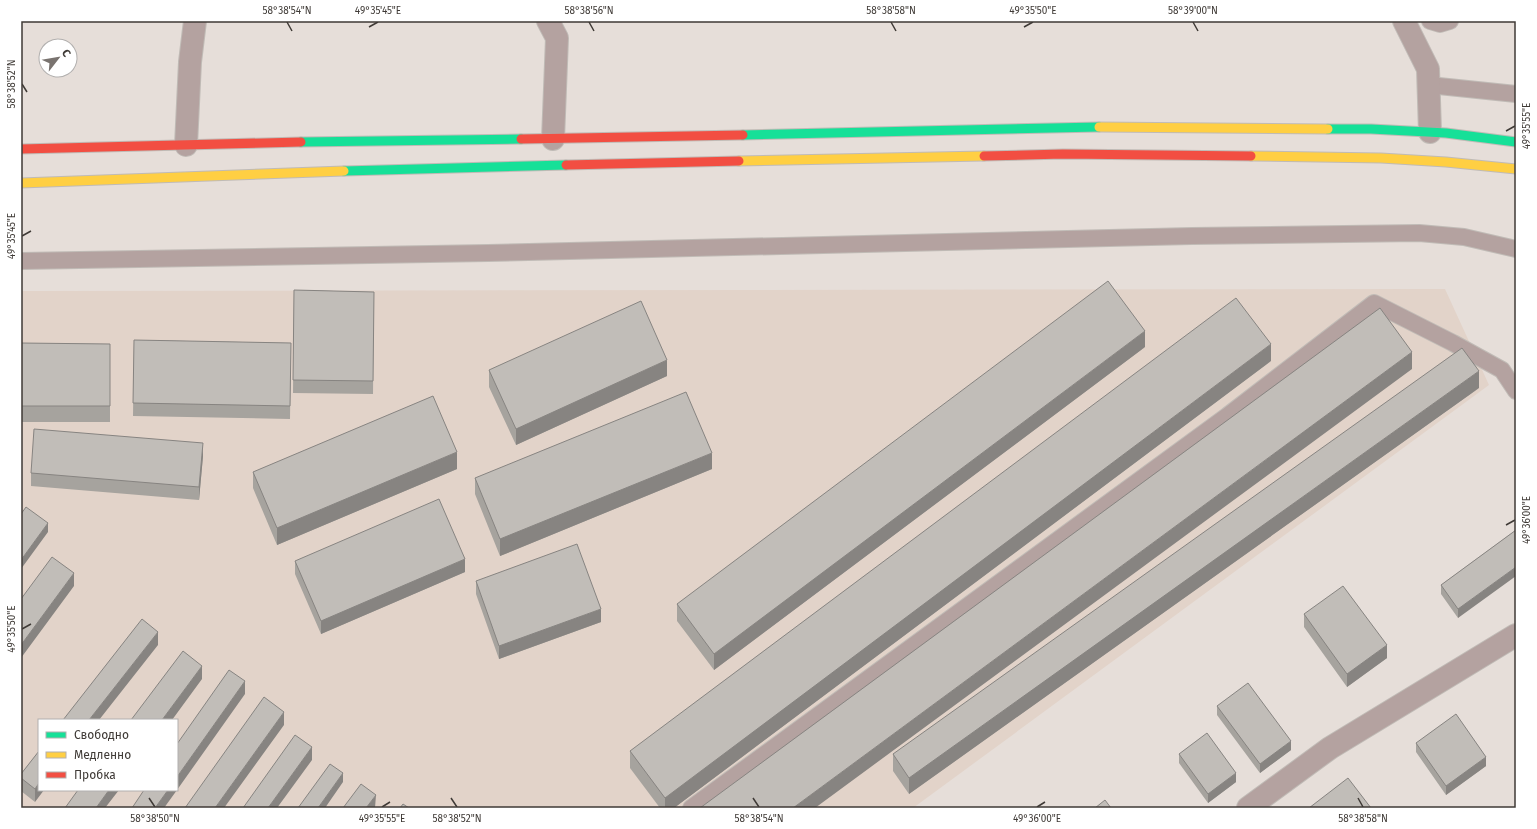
<svg xmlns="http://www.w3.org/2000/svg" width="1537" height="829" font-family="'Fira Sans',sans-serif">
<style>
.built{fill:#e2d3c9;fill-rule:evenodd}
.lines{fill:none;stroke-linecap:round;stroke-linejoin:round}
.lane-casing{stroke:#c0bbb6;stroke-width:18}
.street-casing{stroke:#c0bbb6;stroke-width:24}
.fast-casing{stroke:#c0bbb6;stroke-width:11}
.slow-casing{stroke:#c0bbb6;stroke-width:11}
.jam-casing{stroke:#c0bbb6;stroke-width:11}
.lane{stroke:#b4a2a0;stroke-width:16}
.street{stroke:#b4a2a0;stroke-width:22}
.fast{stroke:#16e098;stroke-width:9}
.slow{stroke:#ffcf43;stroke-width:9}
.jam{stroke:#f24e42;stroke-width:9}
.wall{fill:#a6a39e}
.shaded-wall{fill:#878481}
.building{fill:#c1bdb8;stroke:#878481}
.ticks{fill:none;stroke:#3f3a36;stroke-width:1.5}
.neatline{fill:none;stroke:#3f3a36;stroke-width:1.5}
.ticks-label{font-size:10px;text-anchor:middle;fill:#3f3a36}
</style>
<rect width="100%" height="100%" fill="#e6ded9"/>
<path class="built" d="M1445,289L1489,385L913,808H21V291ZM39,720H177V790H39Z"/>
<g class="lines">
<defs>
<path id="lane" d="M1430,21L1440,24L1450,21
M1429,85L1516,94
M21,261L488,253L1192,236L1419,233L1464,237L1516,249
M691,808L1227,416L1374,303L1453,343L1502,370L1516,391"/>
<path id="street" d="M548,21L557,38L553,139
M1404,21L1428,69L1430,132
M186,145L190,62L195,21
M1248,808L1330,748L1516,635"/>
<path id="fast" d="M1328,129H1371L1446,133L1516,142
M743,135L1099,127
M301,142L521,139
M344,171L566,165"/>
<path id="slow" d="M1099,127L1328,129
M1251,156L1381,158L1446,162L1516,169
M739,161L984,156
M21,183L344,171"/>
<path id="jam" d="M521,139L743,135
M21,149L301,142
M984,156L1063,154L1251,156
M566,165L739,161"/>
</defs>
<use href="#lane" class="lane-casing"/>
<use href="#street" class="street-casing"/>
<use href="#fast" class="fast-casing"/>
<use href="#slow" class="slow-casing"/>
<use href="#jam" class="jam-casing"/>
<use href="#lane" class="lane"/>
<use href="#street" class="street"/>
<use href="#fast" class="fast"/>
<use href="#slow" class="slow"/>
<use href="#jam" class="jam"/>
</g>
<path class="wall" d="M294,290L374,292L373,394L293,393Z
M134,340L291,343L290,419L133,416Z
M21,343L110,344V422H21Z
M1145,347L714,670L677,621V604Z
M1271,361L674,808H660L630,768V751Z
M489,370L667,376L516,445L489,387Z
M1479,388L909,794L893,771V754Z
M203,456L199,500L31,486V473Z
M457,469L277,545L253,488V472Z
M712,469L500,556L475,494V478Z
M1516,530L1458,618L1441,594V585Z
M295,561L465,572L321,634L295,574Z
M476,581L601,622L499,659L476,594Z
M1304,614L1387,658L1347,687L1304,627Z
M1217,706L1291,750L1260,773L1217,715Z
M1416,743L1486,766L1446,795L1416,752Z
M39,751L35,802L21,791V774Z
M1179,754L1236,782L1208,803L1179,763Z"/>
<path class="shaded-wall" d="M1145,331V347L714,670V654Z
M1271,344V361L674,808H665V798Z
M1412,352V369L815,808H793Z
M667,360V376L516,445V429Z
M1479,371V388L909,794V778Z
M203,443V456L199,500V487Z
M457,452V469L277,545V528Z
M712,453V469L500,556V539Z
M48,523V532L21,569V560Z
M465,559V572L321,634V621Z
M1516,567V576L1458,618V609Z
M74,573V586L21,658V645Z
M601,609V622L499,659V646Z
M158,632V645L99,720H89Z
M1387,645V658L1347,687V674Z
M202,666V679L172,720H162Z
M245,681V694L177,790V777Z
M284,712V725L224,808H215Z
M1291,741V750L1260,773V764Z
M312,747V760L277,808H268Z
M1486,757V766L1446,795V786Z
M343,773V782L325,808H318Z
M1236,773V782L1208,803V794Z
M39,783V790H44L35,802V789Z
M109,790H119L105,808H96Z
M168,790H177L164,808H155Z
M376,795L375,808H366Z"/>
<path class="building" d="M1108,281L1145,331L714,654L677,604Z
M294,290L374,292L373,381L293,380Z
M1236,298L1271,344L665,798L630,751Z
M641,301L667,360L516,429L489,370Z
M1380,308L1412,352L793,808H700Z
M134,340L291,343L290,406L133,403Z
M21,343L110,344V406H21Z
M1462,348L1479,371L909,778L893,754Z
M686,392L712,453L500,539L475,478Z
M433,396L457,452L277,528L253,472Z
M34,429L203,443L199,487L31,473Z
M439,499L465,559L321,621L295,561Z
M26,507L48,523L21,560V514Z
M1516,530V567L1458,609L1441,585Z
M577,544L601,609L499,646L476,581Z
M52,557L74,573L21,645V599Z
M1343,586L1387,645L1347,674L1304,614Z
M142,619L158,632L89,720H63Z
M183,651L202,666L162,720H131Z
M229,670L245,681L177,777V744Z
M1248,683L1291,741L1260,764L1217,706Z
M264,697L284,712L215,808H185Z
M1456,714L1486,757L1446,786L1416,743Z
M1207,733L1236,773L1208,794L1179,754Z
M295,735L312,747L268,808H243Z
M39,751V783L35,789L21,778V774Z
M330,764L343,773L318,808H298Z
M1348,778L1371,808H1309Z
M361,784L376,795L366,808H343Z
M78,790H109L96,808H65Z
M144,790H168L155,808H132Z
M1105,800L1111,808H1095Z
M403,804L409,808H400Z"/>
<path class="ticks" d="M287,22L292,31M589,22L594,31M891,22L896,31M1193,22L1198,31M369,27L378,22M1024,27L1033,22M22,84L27,92M1506,131L1515,126M22,236L31,231M1506,525L1515,520M22,629L31,624M149,798L155,807M451,798L457,807M753,798L759,807M1358,798L1363,807M382,807L390,802M1037,807L1045,802"/>
<rect width="1537" height="829" fill="none" stroke="#ffffff" stroke-width="44"/>
<rect x="38" y="719" width="140" height="72" fill="#ffffff" stroke="#b2b0af"/>
<rect x="46" y="732" width="20" height="6" fill="#16e098" stroke="#b2b0af"/>
<text x="74" y="739" font-size="12" fill="#3f3a36">Свободно</text>
<rect x="46" y="752" width="20" height="6" fill="#ffcf43" stroke="#b2b0af"/>
<text x="74" y="759" font-size="12" fill="#3f3a36">Медленно</text>
<rect x="46" y="772" width="20" height="6" fill="#f24e42" stroke="#b2b0af"/>
<text x="74" y="779" font-size="12" fill="#3f3a36">Пробка</text>
<g transform="translate(58 58) rotate(59)"><circle r="19" fill="#ffffff" stroke="#b2b0af"/>
<path d="M0-3L7 15L0 10L-7 15Z" fill="#79736f"/>
<text y="-6" font-size="11" font-weight="bold" text-anchor="middle" fill="#3f3a36">С</text>
</g>
<rect x="22" y="22" width="1493" height="785" class="neatline"/>
<g class="ticks-label">
<text x="287" y="14">58°38'54"N</text>
<text x="378" y="14">49°35'45"E</text>
<text x="589" y="14">58°38'56"N</text>
<text x="891" y="14">58°38'58"N</text>
<text x="1033" y="14">49°35'50"E</text>
<text x="1193" y="14">58°39'00"N</text>
<text transform="translate(11 84) rotate(-90)" y="4">58°38'52"N</text>
<text transform="translate(1526 126) rotate(-90)" y="4">49°35'55"E</text>
<text transform="translate(11 236) rotate(-90)" y="4">49°35'45"E</text>
<text transform="translate(1526 520) rotate(-90)" y="4">49°36'00"E</text>
<text transform="translate(11 629) rotate(-90)" y="4">49°35'50"E</text>
<text x="155" y="822">58°38'50"N</text>
<text x="382" y="822">49°35'55"E</text>
<text x="457" y="822">58°38'52"N</text>
<text x="759" y="822">58°38'54"N</text>
<text x="1037" y="822">49°36'00"E</text>
<text x="1363" y="822">58°38'58"N</text>
</g>
</svg>
